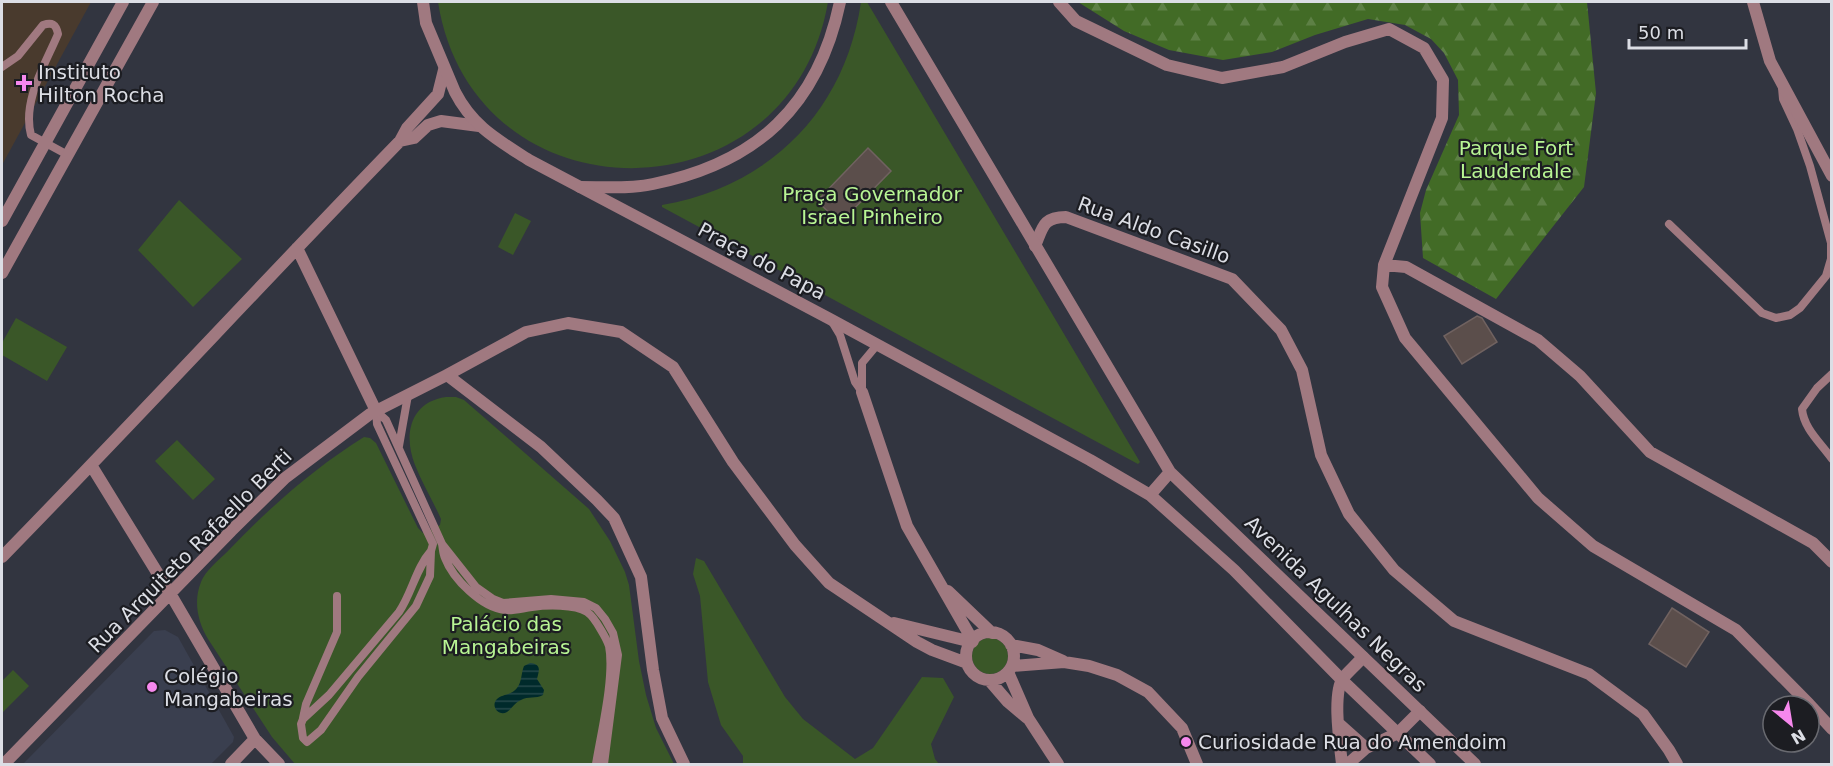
<svg xmlns="http://www.w3.org/2000/svg" width="1833" height="766" font-family="'DejaVu Sans',sans-serif">
<style>
.built{fill:#3a3f4f}
.medical{fill:#493a2d}
.green{fill:#3a5728}
.forest{fill:url(#forest-firs)}
.water{fill:url(#water-rules)}
.building{fill:#5b4e4b;stroke:#706260;stroke-width:1.5}
.lines{fill:none;stroke-linecap:round;stroke-linejoin:round}
.service{stroke:#a07980;stroke-width:8}
.minor{stroke:#a07980;stroke-width:12}
.tertiary{stroke:#a07980;stroke-width:12}
.poi-dot{fill:#f688ed;stroke:#1c1d22;stroke-width:2}
.labels{text-anchor:middle;dominant-baseline:central;stroke-width:4.5;stroke-linejoin:round;paint-order:stroke}
.poi-label{font-size:20px;fill:#dcdee5;stroke:#1c1d22;text-anchor:start}
.park-label{font-size:20px;fill:#b8f594;stroke:#1c1d22}
.street-label{font-size:20px;fill:#dcdee5;stroke:#1c1d22}
</style>
<defs>
<pattern id="forest-firs" width="22" height="20" patternUnits="userSpaceOnUse" patternTransform="scale(1.5)"><rect width="22" height="20" fill="#426b26"/><path d="M5 1l3.5 6h-7zM16 11l3.5 6h-7z" fill="#5d8045"/></pattern>
<pattern id="water-rules" width="6" height="5" patternUnits="userSpaceOnUse" patternTransform="scale(1.5)"><rect width="6" height="5" fill="#002a2b"/><path d="M0 2.5h6" fill="none" stroke="#25484a"/></pattern>
</defs>
<rect width="100%" height="100%" fill="#323540"/>
<path class="built" d="M165,630L178,637L234,737L233,742L211,764H23L154,631Z"/>
<path class="medical" d="M2,2H91L2,165Z"/>
<path class="green" d="M438,2H828C790,223 473,224 438,2Z
M861,2H867L1140,462L1138,464L662,207V205C770,186 845,111 861,2Z
M179,200L242,259L193,307L138,250Z
M515,213L531,221L513,255L498,247Z
M16,318L67,347L47,381L2,355V343Z
M446,397H456L464,400L589,509L610,541L625,572L629,585L639,661L646,695L656,728L674,764H295L272,737L208,639C198,622 193,602 201,582C205,571 219,560 228,551C269,508 314,468 364,437L370,438L376,443L418,528L423,533L440,525L441,519C433,501 422,483 415,465C403,435 410,402 446,397Z
M177,440L215,479L193,500L155,461Z
M696,558L704,561L785,697L803,719L855,759L873,748L922,677L943,678L954,697L931,744L935,759L939,764H743V756L721,725L708,682L700,596L693,574Z
M972 656a18 18 0 1 1 36 0a18 18 0 1 1-36 0Z
M13,670L29,686L2,713V681Z"/>
<path class="forest" d="M1078,2H1587L1596,93L1584,187L1496,299L1423,258L1420,213L1426,190L1459,115L1458,80L1444,53L1431,39L1405,25L1368,19L1315,35L1272,52L1223,60L1169,50L1124,31Z"/>
<path class="water" d="M530,663C542,664 539,671 537,679L544,690L543,695C536,699 528,696 521,700C514,703 512,709 507,712C499,717 490,706 497,699C502,694 512,695 517,688C522,682 521,673 524,666Z"/>
<path class="building" d="M868,148L891,171L840,223L817,201Z
M1477,316L1482,318L1497,342L1462,364L1444,336Z
M1672,608L1709,632L1686,667L1649,644Z"/>
<g class="lines">
<path class="service" d="M2,67L18,56L43,25C52,22 56,24 58,34C45,65 22,101 31,135L66,154
M1669,224L1762,313L1776,318L1790,315L1800,308L1826,276L1831,259V243L1810,166L1797,129L1783,99L1782,88
M831,320L840,335L855,382L862,392V363L877,345
M1832,374L1817,388L1802,409C1804,429 1820,442 1832,459
M376,411L386,420L442,544C443,549 443,554 445,558C453,579 482,608 505,610C514,611 523,608 532,607C546,605 575,604 587,612C593,616 597,623 601,630C604,635 607,640 609,646C615,676 601,733 596,764
M376,411L377,424L425,527L433,544L431,551
M399,446L408,395
M442,544L476,587L493,599L503,603L551,599L584,602L596,608L605,619L613,633L618,655L604,764
M431,551L430,576L416,606L358,677L321,730L307,742L303,738L301,724L303,719L329,695L399,612C412,593 416,568 431,551Z
M303,718L306,704L337,632V596"/>
<path class="minor" d="M1059,2L1076,21L1167,65L1222,78L1283,67L1345,42L1389,29L1424,48L1443,80L1442,118L1384,265L1382,287L1405,338L1538,498L1593,546L1736,630L1809,704L1832,729
M1753,2L1770,61L1832,176
M444,70L438,94L407,128L400,141L414,138L428,125L441,121L479,126
M580,187C604,187 629,189 653,184C757,163 818,106 840,2
M2,221L123,2
M1035,246C1043,227 1043,217 1066,217L1232,279L1281,330L1302,370L1321,455L1349,514L1394,570L1454,621L1589,674L1643,714L1669,750L1677,764
M297,248L376,411
M1384,265L1406,267L1538,340L1580,376L1650,452L1813,543L1832,562
M2,273L153,2
M447,375L541,447L597,500L614,518L641,577L653,670L662,718L684,764
M862,392L907,526L973,641
M91,465L171,595L255,739L279,764
M2,557C136,420 266,279 400,141
M948,591L992,633
M894,623L972,642
M966 656a24 24 0 1 1 48 0a24 24 0 1 1-48 0Z
M1011,645L1038,650L1063,661
M1012,666L1064,662L1089,666L1117,675L1148,692L1182,728L1197,764
M1008,672L1028,718L1058,764
M989,680L1008,702L1027,718
M1338,723L1366,748
M4,764L231,531L285,478L370,414L447,375L526,332L568,323L621,332L673,367L733,462L795,545L829,583L917,642L932,650L967,663
M231,764L255,739
M1342,764C1340,745 1332,694 1343,678C1349,671 1357,664 1363,657
M1348,764L1366,748L1398,733L1420,711"/>
<path class="tertiary" d="M423,2L426,23L455,92C473,127 498,140 529,160L830,319L1090,460L1150,495L1234,570L1342,680L1430,764
M891,2L1170,472L1475,764
M1150,495L1170,472"/>
</g>
<g class="poi-dot">
<path d="M21 74h6v6h6v6h-6v6h-6v-6h-6v-6h6z"/>
<circle cx="152" cy="687" r="6"/>
<circle cx="1186" cy="742" r="6"/>
</g>
<g class="labels">
<g class="poi-label">
<text x="38" y="72">Instituto<tspan x="38" dy="23">Hilton Rocha</tspan></text>
<text x="164" y="676">Colégio<tspan x="164" dy="23">Mangabeiras</tspan></text>
<text x="1198" y="742">Curiosidade Rua do Amendoim</text>
</g>
<g class="park-label">
<text x="1516" y="148">Parque Fort<tspan x="1516" dy="23">Lauderdale</tspan></text>
<text x="872" y="194">Praça Governador<tspan x="872" dy="23">Israel Pinheiro</tspan></text>
<text x="506" y="624">Palácio das<tspan x="506" dy="23">Mangabeiras</tspan></text>
</g>
<g class="street-label">
<text transform="translate(1154 230) rotate(20)">Rua Aldo Casillo</text>
<text transform="translate(762 261) rotate(28)">Praça do Papa</text>
<text transform="translate(190 551) rotate(-45)">Rua Arquiteto Rafaello Berti</text>
<text transform="translate(1336 604) rotate(44)">Avenida Agulhas Negras</text>
</g>
</g>
<rect width="1833" height="766" fill="none" stroke="#dcdee5" stroke-width="6"/>
<g transform="translate(1791 724) rotate(150)"><circle r="28" fill="#1c1d22" stroke="#696a70" stroke-width="1.5"/>
<path d="M0-4.5L10 22L0 15L-10 22Z" fill="#f688ed"/>
<text y="-9" font-size="16" font-weight="bold" text-anchor="middle" fill="#dcdee5">N</text>
</g>
<path d="M1629 39v9h117v-9" fill="none" stroke="#dcdee5" stroke-width="3"/>
<text x="1638" y="39" font-size="18" fill="#dcdee5" stroke="#1c1d22" stroke-width="4.5" paint-order="stroke">50 m</text>
</svg>
